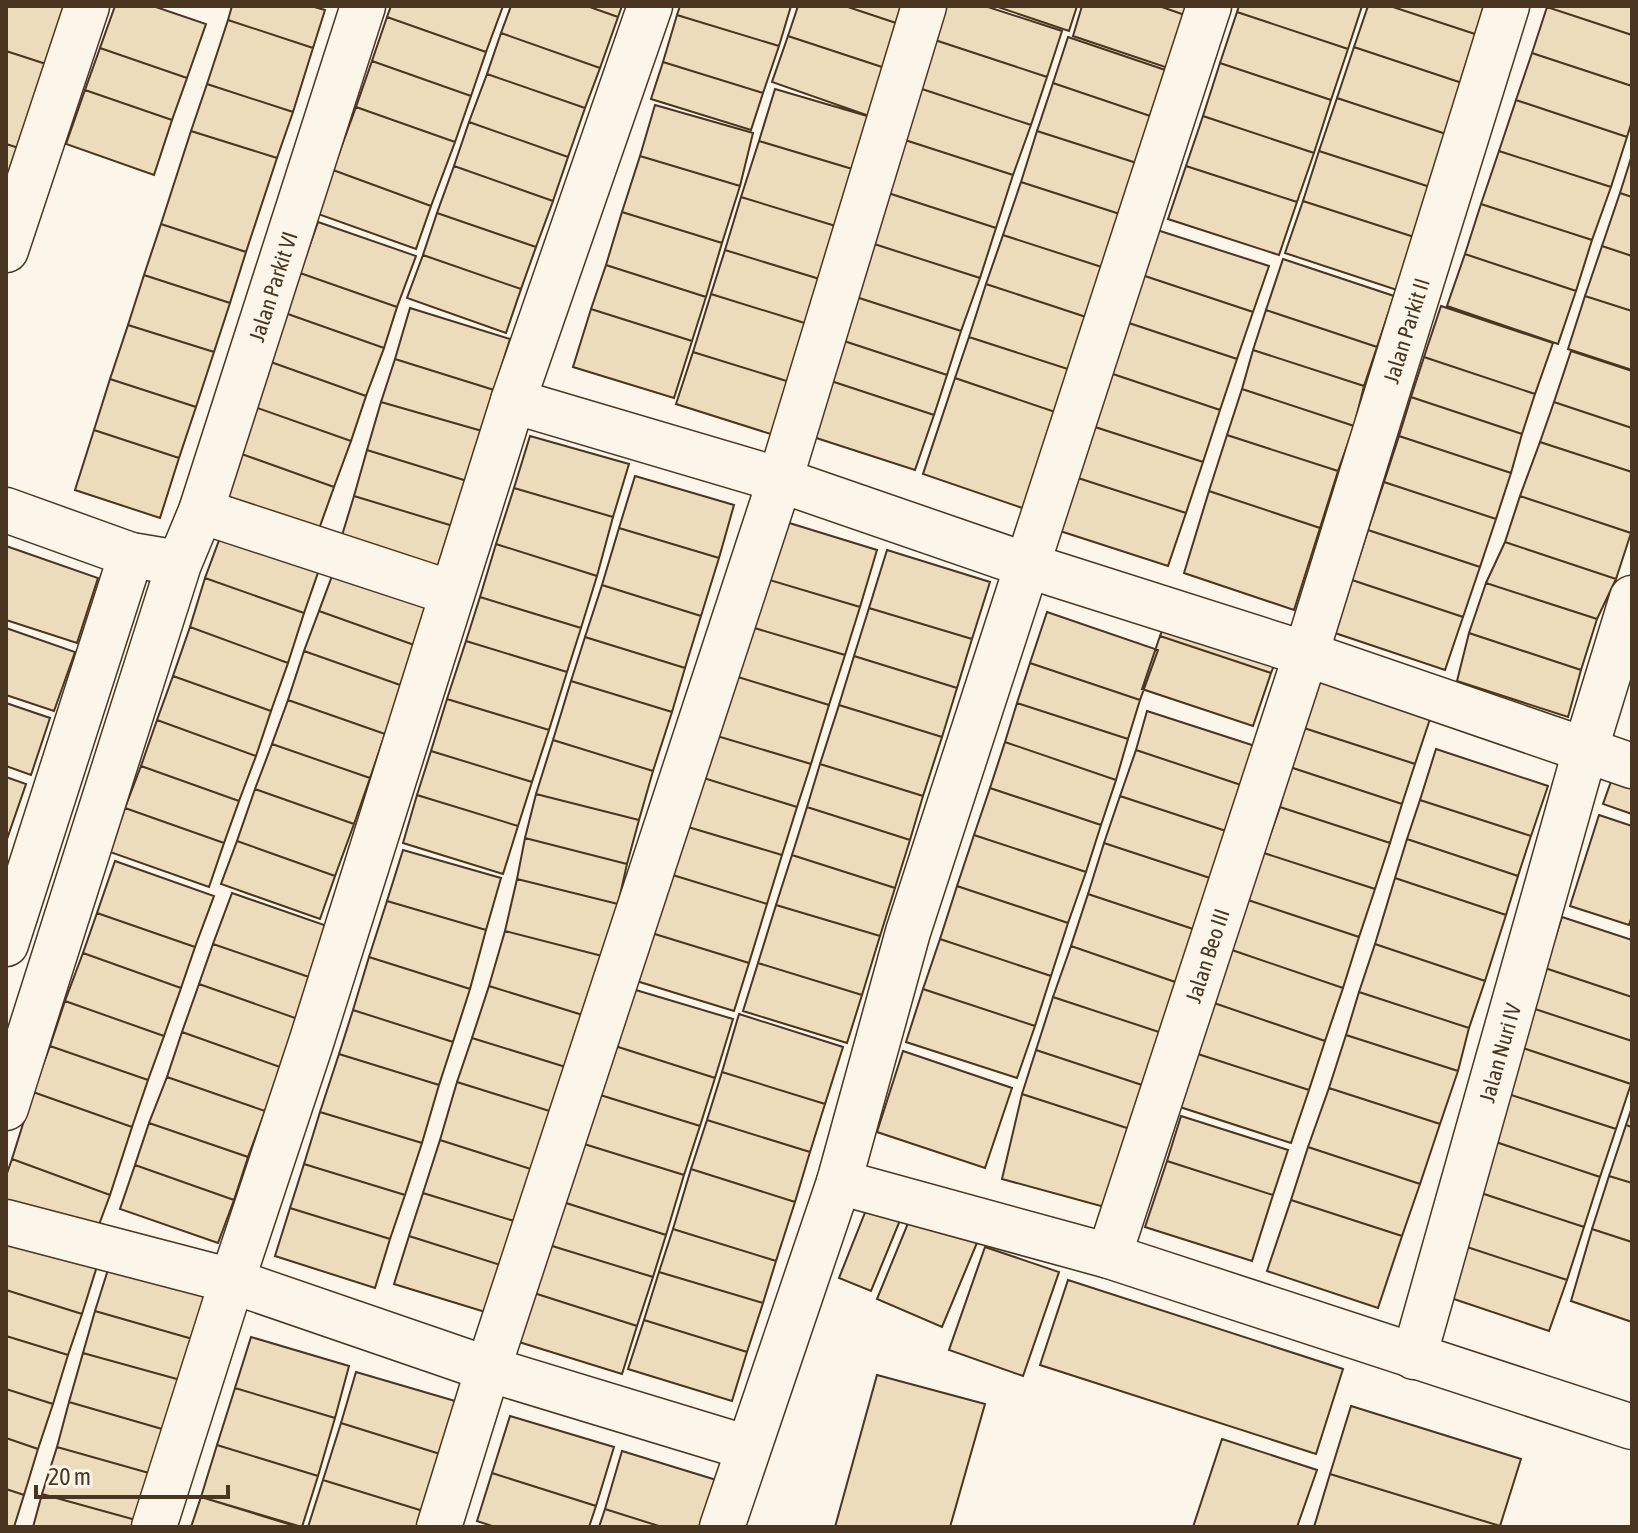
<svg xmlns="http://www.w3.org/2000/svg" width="1638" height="1533" font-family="'Asap Condensed',sans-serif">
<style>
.building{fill:#ecdcbc;stroke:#4a3520;stroke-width:2}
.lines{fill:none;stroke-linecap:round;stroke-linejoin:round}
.minor-casing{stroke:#4a3520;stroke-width:47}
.minor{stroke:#fbf6e9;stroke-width:44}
.labels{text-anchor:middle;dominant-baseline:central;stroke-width:6;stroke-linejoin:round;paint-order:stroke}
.street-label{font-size:22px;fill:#4a3520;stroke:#fbf6e9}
</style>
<rect width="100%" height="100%" fill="#fbf6e9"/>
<path class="building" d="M6,6H69L49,65L6,51Z
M115,6H153L206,24L187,78L100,48Z
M232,6H311L325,10L313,48L228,20Z
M391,6H503L486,52L387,17Z
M511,6H587L618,17L600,68L501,33Z
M587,6H622L618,17Z
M680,6H791L779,46L677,15Z
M798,6H845L902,25L888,69L788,36Z
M845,6H909L902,25Z
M946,6H985L1062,31L1047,77L935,40Z
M995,6H1077L1069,31Z
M1082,6H1159L1202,21L1183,73L1073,36Z
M1159,6H1206L1202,21Z
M1239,6H1362L1348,49L1237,12Z
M1368,6H1390L1481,36L1465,84L1354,47Z
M1390,6H1491L1481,36Z
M1547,6H1632V35L1547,7Z
M1547,7L1632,35V86L1532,53Z
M1237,12L1348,49L1331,100L1220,63Z
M677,15L779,46L763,93L663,62Z
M387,17L486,52L471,96L372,61Z
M228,20L313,48L293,112L207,84Z
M501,33L600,68L585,108L487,74Z
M788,36L888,69L872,117L772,82Z
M1068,37L1180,75L1165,121L1053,83Z
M935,40L1047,77L1031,125L919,88Z
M1354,47L1465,84L1449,135L1337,98Z
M100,48L187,78L172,120L85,90Z
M6,51L49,65L22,149L6,144Z
M1532,53L1632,86V121L1627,137L1516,100Z
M372,61L471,96L455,142L356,107Z
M663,62L763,93L751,130L651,99Z
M1220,63L1331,100L1314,153L1203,116Z
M487,74L585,108L568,157L469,122Z
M1053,83L1165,121L1149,167L1037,131Z
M207,84L293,112L277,158L191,131Z
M919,88L1031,125L1013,175L902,139Z
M775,89L874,118L859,171L759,141Z
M85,90L172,120L154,175L66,144Z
M1337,98L1449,135L1430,187L1319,151Z
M1516,100L1627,137L1611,187L1499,151Z
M655,105L753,133L740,186L640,156Z
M356,107L455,142L431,206L333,170Z
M1203,116L1314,153L1297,202L1186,166Z
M469,122L568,157L553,201L454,166Z
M191,131L277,158L246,252L161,224Z
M1037,131L1149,167L1132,218L1021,182Z
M902,139L1013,175L996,228L885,192Z
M759,141L859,171L842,228L741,197Z
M6,144L22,149L6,198Z
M1319,151L1430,187L1414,237L1303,201Z
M1499,151L1611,187L1592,240L1481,204Z
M1632,155V197L1620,193Z
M640,156L740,186L722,243L622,212Z
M454,166L553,201L536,247L437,213Z
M1186,166L1297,202L1279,255L1168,219Z
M333,170L431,206L416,249L318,214Z
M1021,182L1132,218L1114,271L1003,235Z
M885,192L996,228L980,278L868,242Z
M1620,193L1632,197V256L1602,246Z
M741,197L842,228L826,281L725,250Z
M1303,201L1414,237L1397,290L1285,253Z
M1481,204L1592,240L1576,291L1465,254Z
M622,212L722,243L706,297L606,265Z
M437,213L536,247L521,289L423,255Z
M318,222L416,256L397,307L300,273Z
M161,224L246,252L230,303L144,275Z
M1157,230L1269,266L1253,312L1142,275Z
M1003,235L1114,271L1098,321L986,284Z
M868,242L980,278L961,331L850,295Z
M1602,246L1632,256V311L1585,296Z
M725,250L826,281L811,325L711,294Z
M1465,254L1576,291L1558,344L1447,306Z
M423,255L521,289L506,333L407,298Z
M1283,259L1394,296L1377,347L1266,310Z
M606,265L706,297L692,341L591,309Z
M300,273L397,307L384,348L285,313Z
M144,275L230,303L214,352L128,325Z
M1142,275L1253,312L1237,359L1126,322Z
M986,284L1098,321L1080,373L969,337Z
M711,294L811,325L793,383L693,352Z
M850,295L961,331L947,375L835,338Z
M1585,296L1632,311V370L1568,349Z
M1441,306L1553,343L1535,394L1424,357Z
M410,308L510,339L494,390L395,359Z
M591,309L692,341L674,398L573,367Z
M1266,310L1377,347L1364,386L1253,350Z
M285,313L384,348L366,396L268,361Z
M1126,322L1237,359L1220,410L1110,373Z
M128,325L214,352L196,407L110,379Z
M969,337L1080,373L1067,416L955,378Z
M835,338L947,375L934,415L822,378Z
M1253,350L1364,386L1354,426L1242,389Z
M1571,351L1632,371V428L1554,402Z
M693,352L793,383L777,436L676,404Z
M1424,357L1535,394L1522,434L1411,397Z
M395,359L494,390L482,431L381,402Z
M268,361L366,396L351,441L252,406Z
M1110,373L1220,410L1203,462L1092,426Z
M822,378L934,415L915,470L804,434Z
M955,378L1067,416L1034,512L923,474Z
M110,379L196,407L179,458L94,430Z
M1242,389L1354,426L1338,471L1227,435Z
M1411,397L1522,434L1511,473L1399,436Z
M381,402L482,431L467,481L367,450Z
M1554,402L1632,428V472L1540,442Z
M252,406L351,441L334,487L236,452Z
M1092,426L1203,462L1186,513L1075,477Z
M94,430L179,458L160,518L75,490Z
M1227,435L1338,471L1320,528L1209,491Z
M530,436L629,464L613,517L514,488Z
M1399,436L1511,473L1496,519L1384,482Z
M1540,442L1632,472L1631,533L1520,496Z
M367,450L467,481L453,526L354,496Z
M236,452L334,487L319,529L221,495Z
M635,476L734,505L719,558L619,528Z
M1075,477L1186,513L1168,566L1057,530Z
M1384,482L1496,519L1480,567L1368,530Z
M514,488L613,517L597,576L496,544Z
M1209,491L1320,528L1294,610L1184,573Z
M354,496L453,526L438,572L340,542Z
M1520,496L1631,533L1616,579L1505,542Z
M773,518L877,550L860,607L756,576Z
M224,527L322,561L304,613L205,578Z
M619,528L719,558L701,616L602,585Z
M1368,530L1480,567L1463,617L1352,580Z
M1505,542L1616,579L1597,619L1486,583Z
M496,544L597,576L581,628L480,597Z
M6,546L98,578L77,643L6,620Z
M887,550L990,582L972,639L869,608Z
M338,560L435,594L417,646L319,611Z
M756,576L860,607L845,655L741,624Z
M205,578L304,613L288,663L190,627Z
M1352,580L1463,617L1445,670L1335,633Z
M1486,583L1597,619L1581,670L1469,633Z
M602,585L701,616L685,668L585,637Z
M480,597L581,628L567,672L466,641Z
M869,608L972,639L957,688L854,656Z
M319,611L417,646L403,686L304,651Z
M1047,612L1158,650L1140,700L1030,663Z
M1168,617L1279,653L1271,673L1160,636Z
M741,624L845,655L829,705L725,673Z
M190,627L288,663L271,711L173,676Z
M6,628L75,652L54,711L6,695Z
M1469,633L1581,670L1568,717L1457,681Z
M1160,636L1271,673L1253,726L1142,689Z
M585,637L685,668L672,712L571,681Z
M466,641L567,672L549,730L447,699Z
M304,651L403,686L385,734L288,700Z
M854,656L957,688L942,737L839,705Z
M1030,663L1140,700L1128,739L1017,703Z
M725,673L829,705L811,764L707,733Z
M173,676L271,711L256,756L157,720Z
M1321,677L1432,713L1415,764L1304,728Z
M571,681L672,712L653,771L553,740Z
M447,699L549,730L532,782L431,751Z
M288,700L385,734L370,778L272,744Z
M6,703L50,718L31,775L6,766Z
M1017,703L1128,739L1116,780L1005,742Z
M839,705L942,737L923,796L820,764Z
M1147,711L1258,747L1247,787L1136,750Z
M157,720L256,756L239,801L141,766Z
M1304,728L1415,764L1402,804L1290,767Z
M707,733L811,764L797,807L694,775Z
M553,740L653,771L639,820L536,794Z
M1005,742L1116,780L1101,825L990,788Z
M272,744L370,778L354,824L255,789Z
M1436,749L1548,786L1531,836L1420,800Z
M1136,750L1247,787L1232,833L1120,796Z
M431,751L532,782L518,826L417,795Z
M820,764L923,796L910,840L807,807Z
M141,766L239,801L224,843L125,808Z
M1290,767L1402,804L1390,843L1280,807Z
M694,775L797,807L782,855L678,824Z
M1613,776L1632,782V814L1603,804Z
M6,777L26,784L6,842Z
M990,788L1101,825L1086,872L974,835Z
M255,789L354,824L335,876L237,841Z
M536,794L639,820L627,864L525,838Z
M417,795L518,826L503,874L403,843Z
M1120,796L1232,833L1216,880L1104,843Z
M1420,800L1531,836L1518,876L1407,839Z
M807,807L910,840L895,888L792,855Z
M1280,807L1390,843L1375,889L1264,853Z
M125,808L224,843L209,887L110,852Z
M1599,815L1632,826V916L1629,925L1570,906Z
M678,824L782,855L767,904L663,872Z
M974,835L1086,872L1068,923L957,886Z
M525,838L627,864L618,904L517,879Z
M1407,839L1518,876L1506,915L1395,878Z
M237,841L335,876L320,919L221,884Z
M1104,843L1216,880L1199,931L1088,894Z
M403,850L501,878L486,930L387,901Z
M1264,853L1375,889L1359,937L1248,900Z
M792,855L895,888L880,936L776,905Z
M115,861L214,896L195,947L97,913Z
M663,872L767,904L749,963L645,931Z
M1395,878L1506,915L1485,981L1375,944Z
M517,879L618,904L606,957L505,931Z
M957,886L1068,923L1051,976L940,939Z
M232,893L330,927L312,978L213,944Z
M1088,894L1199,931L1181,984L1071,946Z
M1248,900L1359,937L1343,988L1232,950Z
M387,901L486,930L470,989L369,957Z
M776,905L880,936L862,995L758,963Z
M97,913L195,947L181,988L83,953Z
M1562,917L1632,940V997L1545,968Z
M505,931L606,957L589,1017L489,986Z
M645,931L749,963L734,1011L630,979Z
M940,939L1051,976L1035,1026L923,989Z
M213,944L312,978L298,1019L199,984Z
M1375,944L1485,981L1469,1028L1359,992Z
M1071,946L1181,984L1165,1034L1053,997Z
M1232,950L1343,988L1325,1041L1214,1003Z
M83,953L181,988L164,1036L65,1001Z
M369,957L470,989L453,1042L353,1010Z
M758,963L862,995L847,1043L743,1011Z
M1545,968L1632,997V1041L1532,1008Z
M199,984L298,1019L280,1067L182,1032Z
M489,986L589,1017L572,1069L472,1038Z
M629,988L733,1019L715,1078L612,1045Z
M923,989L1035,1026L1017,1078L906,1042Z
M1359,992L1469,1028L1458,1071L1346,1035Z
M1053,997L1165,1034L1148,1087L1036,1050Z
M65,1001L164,1036L148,1080L50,1046Z
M1214,1003L1325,1041L1309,1090L1198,1054Z
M1532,1008L1632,1041L1631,1084L1520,1047Z
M353,1010L453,1042L439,1085L339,1054Z
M739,1014L843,1047L825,1104L722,1072Z
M182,1032L280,1067L265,1111L167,1077Z
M1346,1035L1458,1071L1440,1124L1329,1088Z
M472,1038L572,1069L559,1114L457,1082Z
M612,1045L715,1078L700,1126L597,1094Z
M50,1046L148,1080L132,1127L33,1092Z
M1520,1047L1631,1084L1616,1129L1505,1093Z
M1036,1050L1148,1087L1133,1130L1022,1094Z
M903,1051L1012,1088L985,1168L877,1132Z
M339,1054L439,1085L422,1143L320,1112Z
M1198,1054L1309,1090L1291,1143L1180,1107Z
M722,1072L825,1104L810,1152L707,1120Z
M167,1077L265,1111L248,1157L149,1123Z
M457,1082L559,1114L540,1172L440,1140Z
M1329,1088L1440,1124L1420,1184L1308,1147Z
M33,1092L132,1127L110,1195L12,1159Z
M1505,1093L1616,1129L1600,1177L1490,1140Z
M597,1094L700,1126L684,1175L581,1143Z
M1022,1094L1133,1130L1112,1209L1002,1179Z
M1632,1107V1127L1626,1125Z
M320,1112L422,1143L405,1195L304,1164Z
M1181,1116L1288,1150L1273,1195L1167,1161Z
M707,1120L810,1152L795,1202L691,1169Z
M149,1123L248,1157L234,1200L135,1165Z
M1626,1125L1632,1127V1183L1609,1176Z
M440,1140L540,1172L524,1224L423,1193Z
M1490,1140L1600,1177L1584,1227L1472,1190Z
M581,1143L684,1175L666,1235L563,1202Z
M1308,1147L1420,1184L1402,1236L1291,1200Z
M12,1159L110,1195L94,1238L6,1207V1176Z
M1167,1161L1273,1195L1252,1261L1145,1227Z
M304,1164L405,1195L390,1239L290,1208Z
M135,1165L234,1200L218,1243L120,1209Z
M691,1169L795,1202L776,1261L673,1229Z
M1609,1176L1632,1183V1242L1592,1229Z
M1472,1190L1584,1227L1567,1280L1455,1243Z
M423,1193L524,1224L510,1268L409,1236Z
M870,1200L903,1213L871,1291L839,1278Z
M1291,1200L1402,1236L1378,1308L1267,1271Z
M563,1202L666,1235L653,1277L549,1245Z
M290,1208L390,1239L375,1288L275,1256Z
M913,1211L979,1238L942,1327L877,1299Z
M673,1229L776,1261L763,1303L659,1272Z
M1592,1229L1632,1242V1322L1571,1301Z
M6,1233L98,1263L82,1314L6,1290Z
M409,1236L510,1268L495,1315L394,1284Z
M1455,1243L1567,1280L1549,1331L1439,1294Z
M549,1245L653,1277L637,1326L534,1293Z
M985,1247L1059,1272L1023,1376L949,1350Z
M111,1260L211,1288L196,1340L95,1311Z
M659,1272L763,1303L747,1352L644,1320Z
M1068,1280L1343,1369L1316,1454L1040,1365Z
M6,1290L82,1314L68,1355L6,1336Z
M534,1293L637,1326L622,1374L519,1342Z
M95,1311L196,1340L184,1381L83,1353Z
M644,1320L747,1352L732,1401L628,1369Z
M6,1336L68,1355L53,1404L6,1389Z
M251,1337L349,1366L335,1418L235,1388Z
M83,1353L184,1381L169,1431L69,1402Z
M356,1372L455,1401L440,1454L341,1423Z
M877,1375L985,1404L950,1527H835Z
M235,1388L335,1418L318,1476L217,1445Z
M6,1389L53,1404L38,1449L6,1438Z
M69,1402L169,1431L156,1475L57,1447Z
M1351,1406L1521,1459L1500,1526L1330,1474Z
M510,1416L614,1447L596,1506L492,1473Z
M341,1423L440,1454L423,1511L323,1480Z
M6,1438L38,1449L24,1495L6,1489Z
M1222,1439L1317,1470L1297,1527H1193Z
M217,1445L318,1476L302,1527L201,1497Z
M57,1447L156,1475L143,1522L42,1494Z
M622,1451L726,1483L712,1527H662L605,1509Z
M492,1473L596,1506L589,1527H495L477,1521Z
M1330,1474L1500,1526L1499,1527H1314Z
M323,1480L423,1511L418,1527H308Z
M6,1489L24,1495L14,1527H6Z
M42,1494L143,1522L142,1527H33Z
M201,1497L298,1527H191Z
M605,1509L662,1527H599Z"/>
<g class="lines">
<defs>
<g id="minor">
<path d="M6,250L87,6"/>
<path d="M513,401L780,480L1026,565L1306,654L1632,766"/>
<path d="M6,510L131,555L161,560"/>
<path d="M201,511L451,593"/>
<path d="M6,944L131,555"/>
<path id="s1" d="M6,1108L179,564L201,511L363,6"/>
<path d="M839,1182L1109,1256L1632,1427"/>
<path d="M6,1222L232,1281L488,1369L748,1448"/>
<path id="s2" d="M1109,1256L1306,654L1507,6"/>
<path id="s3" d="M1414,1357L1585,751L1632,598"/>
<path d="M154,1527L232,1281L311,1043L513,401L650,6"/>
<path d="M439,1527L488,1369L780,480L924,6"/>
<path d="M722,1527L839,1182L908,932L1209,6"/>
</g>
</defs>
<use href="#minor" class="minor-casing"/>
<use href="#minor" class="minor"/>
</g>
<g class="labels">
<g class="street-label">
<text stroke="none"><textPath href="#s1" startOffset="864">Jalan Parkit VI</textPath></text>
<text stroke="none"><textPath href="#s2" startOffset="972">Jalan Parkit II</textPath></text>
<text stroke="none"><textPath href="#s2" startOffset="316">Jalan Beo III</textPath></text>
<text stroke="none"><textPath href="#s3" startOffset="316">Jalan Nuri IV</textPath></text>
</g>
</g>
<rect width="1638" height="1533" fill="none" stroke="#4a3520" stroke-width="16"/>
<path d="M36 1485v12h192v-12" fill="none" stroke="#4a3520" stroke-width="4"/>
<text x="48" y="1485" font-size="24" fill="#4a3520" stroke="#fbf6e9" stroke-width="6" paint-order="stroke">20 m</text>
</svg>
